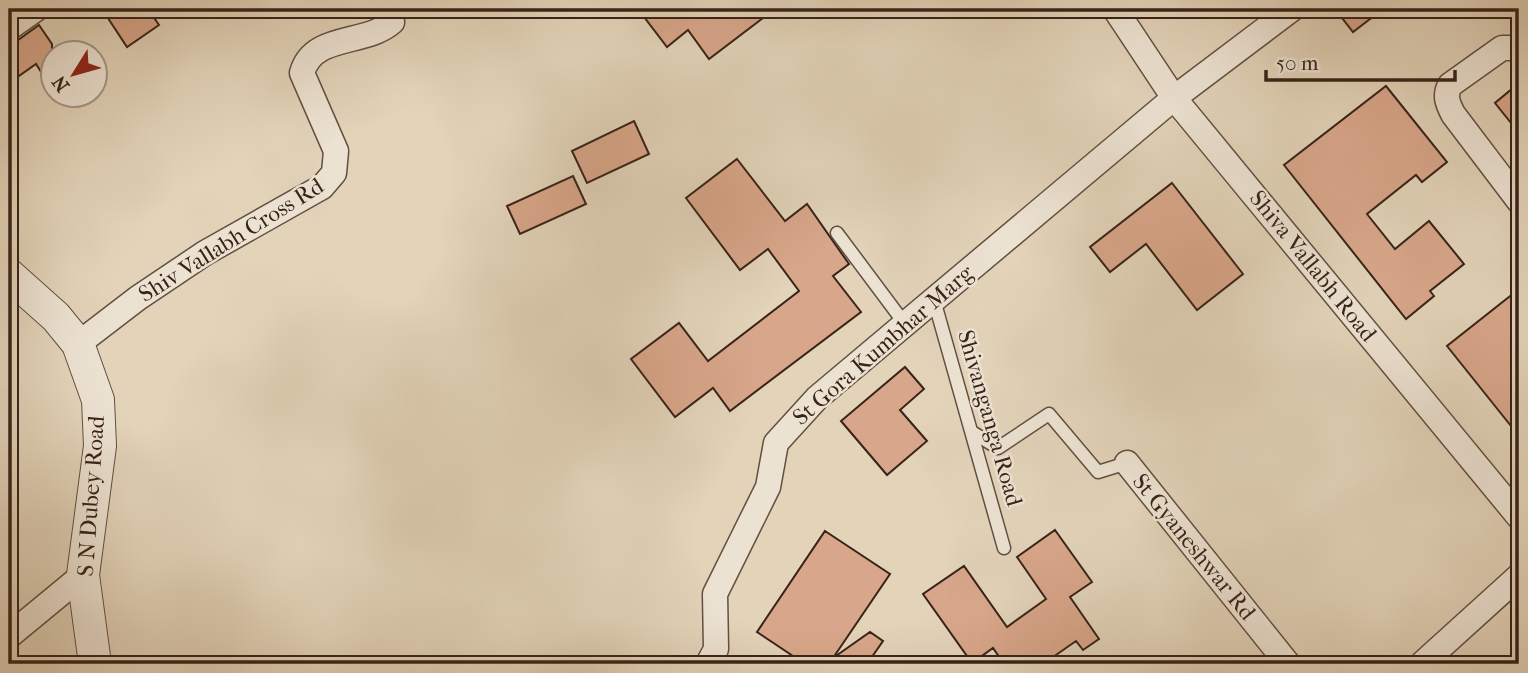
<svg xmlns="http://www.w3.org/2000/svg" width="1528" height="673" font-family="'IM FELL French Canon',serif">
<style>
.building{fill:#d8a68a;stroke:#382318;stroke-width:2}
.lines{fill:none;stroke-linecap:round;stroke-linejoin:round}
.service-casing{stroke:#624f40;stroke-width:15}
.minor-casing{stroke:#624f40;stroke-width:27}
.tertiary-casing{stroke:#624f40;stroke-width:34}
.service{stroke:#ece2d2;stroke-width:12}
.minor{stroke:#ece2d2;stroke-width:24}
.tertiary{stroke:#ece2d2;stroke-width:32}
.labels{text-anchor:middle;dominant-baseline:central;stroke-width:5;stroke-linejoin:round;paint-order:stroke}
.street-label{font-size:23px;fill:#382318;stroke:#ece2d2}
</style>
<rect width="100%" height="100%" fill="#e2d3b9"/>
<filter id="stains"><feTurbulence type="fractalNoise" baseFrequency=".00286" numOctaves="4"/><feColorMatrix values="0 0 0 0 .2 0 0 0 0 .09 0 0 0 0 .02 0 0 0 .5 -.17"/></filter>
<radialGradient id="worn" r=".72"><stop offset=".6" stop-color="#630" stop-opacity="0"/><stop offset="1" stop-color="#630" stop-opacity=".3"/></radialGradient>
<path class="building" d="M102,9H148L159,25L127,47Z
M638,9H775L709,59L688,30L667,47Z
M1335,9H1383L1353,32Z
M39,25L52,44V89L36,64L9,83V43L18,40Z
M1519,83V133L1495,103Z
M1386,86L1447,162L1422,182L1416,175L1367,214L1395,249L1429,221L1464,264L1430,291L1434,296L1406,319L1284,165Z
M634,121L649,154L587,183L572,151Z
M737,159L785,221L807,204L849,264L833,276L861,312L730,411L713,388L675,417L631,359L679,323L708,361L799,291L768,249L740,270L686,198Z
M573,176L586,204L520,234L507,206Z
M1172,183L1243,274L1197,310L1146,244L1110,272L1090,247Z
M1519,289V436L1447,346Z
M905,367L924,389L900,410L927,441L887,475L841,421Z
M1055,530L1092,582L1070,597L1099,639L1083,650L1076,641L1043,664H1004L993,648L972,663L923,594L964,566L1007,627L1046,599L1017,557Z
M825,531L890,574L833,658L870,632L883,641L867,664H805L757,632Z"/>
<g class="lines">
<defs>
<path id="service" d="M837,233L905,324
M934,300L1004,548
M972,432L998,448L1049,414L1098,472L1127,463"/>
<path id="minor" d="M1115,9L1174,98L1519,517
M9,28L36,9
M1519,48H1502L1450,85C1444,96 1448,104 1453,114L1519,201
M78,344L138,298L205,253L322,187L334,173L336,151L302,73C313,33 365,46 392,22L390,9
M1127,463L1288,664
M9,636L83,575
M1423,663L1519,576
M708,664L716,649L715,594L768,487L776,443L817,398L1174,98L1292,9"/>
<path id="tertiary" d="M9,275L56,317L78,344L98,400L100,446L83,575L95,664"/>
</defs>
<use href="#service" class="service-casing"/>
<use href="#minor" class="minor-casing"/>
<use href="#tertiary" class="tertiary-casing"/>
<use href="#service" class="service"/>
<use href="#minor" class="minor"/>
<use href="#tertiary" class="tertiary"/>
</g>
<g class="labels">
<g class="street-label">
<text transform="translate(231 240) rotate(-32)">Shiv Vallabh Cross Rd</text>
<text transform="translate(1313 266) rotate(51)">Shiva Vallabh Road</text>
<text transform="translate(883 345) rotate(-41)">St Gora Kumbhar Marg</text>
<text transform="translate(990 418) rotate(74)">Shivanganga Road</text>
<text transform="translate(91 496) rotate(-86)">S N Dubey Road</text>
<text transform="translate(1194 547) rotate(51)">St Gyaneshwar Rd</text>
</g>
</g>
<rect width="1528" height="673" fill="none" stroke="#e2d3b9" stroke-width="35"/>
<rect x="10" y="10" width="1507" height="652" fill="none" stroke="#382318" stroke-width="3.5"/>
<rect x="18" y="18" width="1493" height="638" fill="none" stroke="#382318" stroke-width="2"/>
<g transform="translate(74 74) rotate(233)"><circle r="33" fill="#ece2d2" stroke="#a49688" stroke-width="2"/>
<path d="M0-5L12 26L0 18L-12 26Z" fill="#8f2418"/>
<text y="-10" font-size="19" font-weight="bold" text-anchor="middle" fill="#382318">N</text>
</g>
<path d="M1266 70v10h189v-10" fill="none" stroke="#382318" stroke-width="3.5"/>
<text x="1276" y="70" font-size="21" fill="#382318" stroke="#ece2d2" stroke-width="5" paint-order="stroke">50 m</text>
<rect width="100%" height="100%" filter="url(#stains)"/>
<rect width="100%" height="100%" fill="url(#worn)"/>
</svg>
